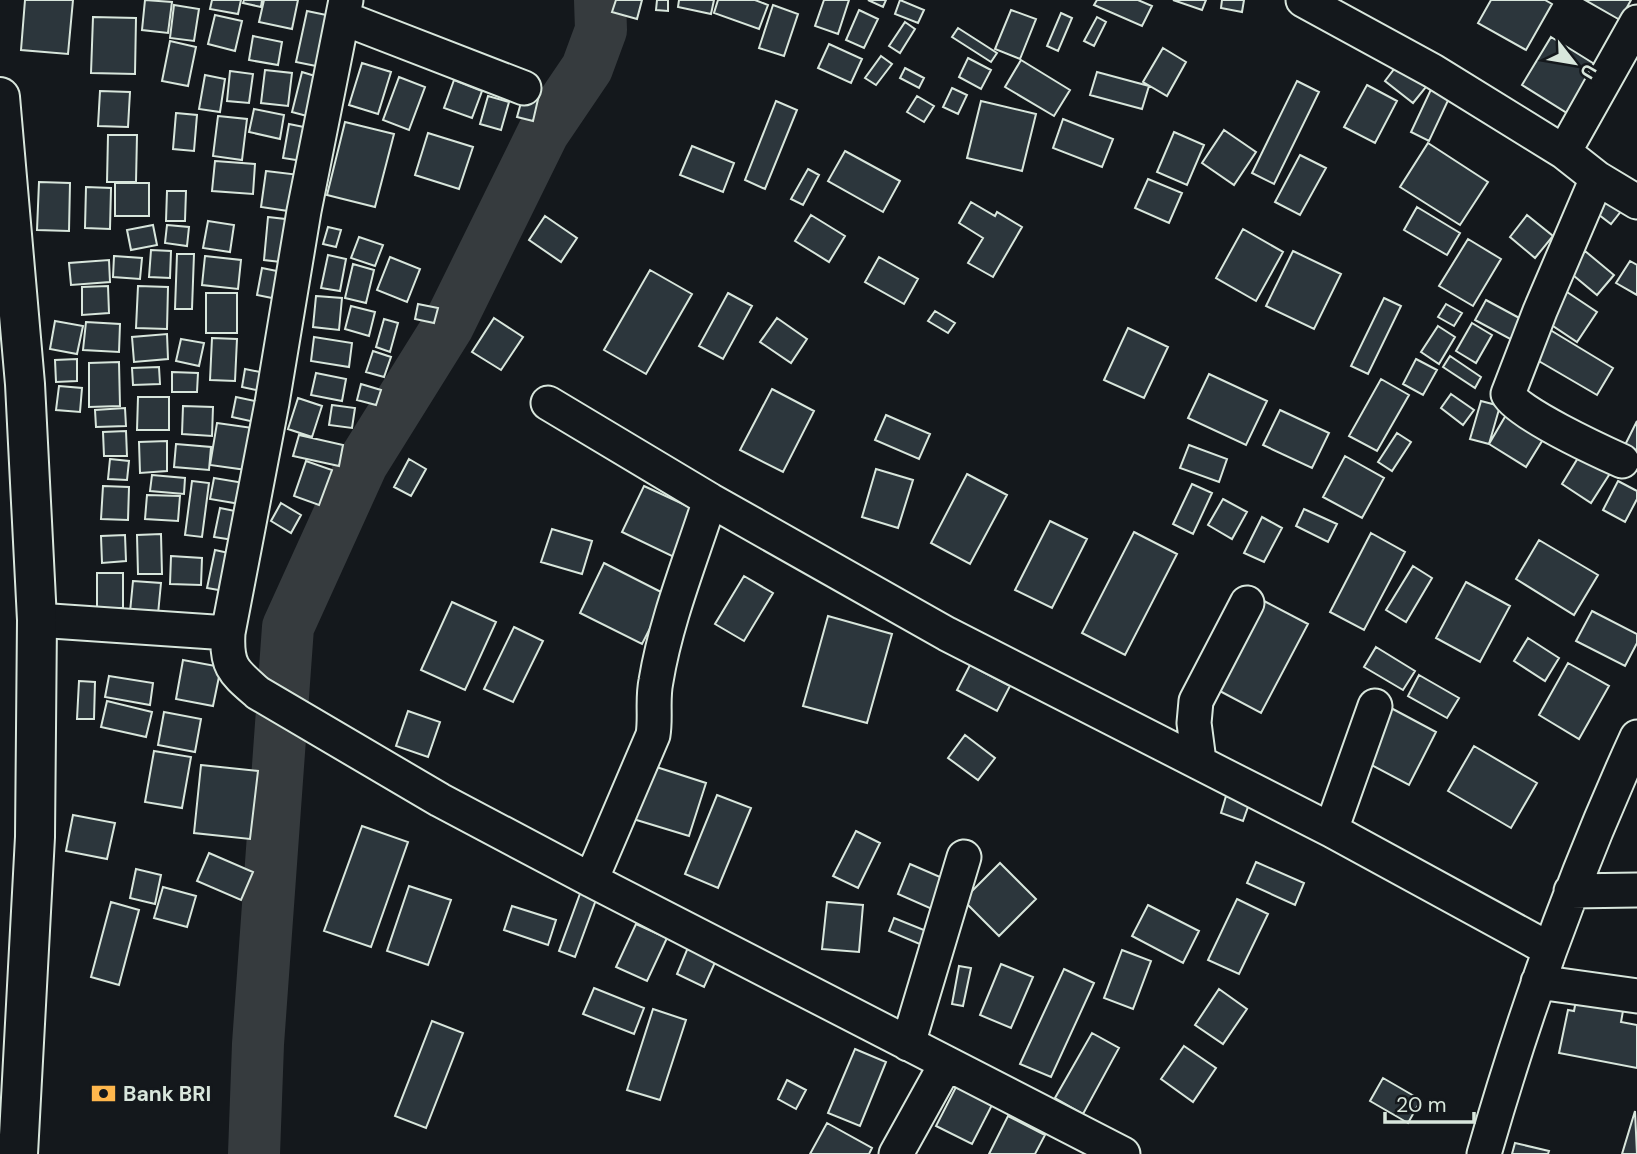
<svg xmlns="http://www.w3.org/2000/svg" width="1637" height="1154" font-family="'DM Sans',sans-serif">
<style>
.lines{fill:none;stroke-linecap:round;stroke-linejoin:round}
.river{stroke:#363b3e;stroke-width:52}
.building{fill:#2c363c;stroke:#d8e6dc;stroke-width:2}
.minor-casing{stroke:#d8e6dc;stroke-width:37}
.highway-casing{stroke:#d8e6dc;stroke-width:42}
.minor{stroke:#14181c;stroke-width:33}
.highway{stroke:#14181c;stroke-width:38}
.labels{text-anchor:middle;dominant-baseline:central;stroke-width:5;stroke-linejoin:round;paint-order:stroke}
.poi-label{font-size:21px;font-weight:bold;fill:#d8e6dc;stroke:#14181c;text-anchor:start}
</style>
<rect width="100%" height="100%" fill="#14181c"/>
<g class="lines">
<path class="river" d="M254,1154L258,1044L288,627L362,464L448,326L543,133L587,68L601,30L600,0"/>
</g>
<path class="building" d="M25,0H73L68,54L21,50Z
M145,0L172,2L168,33L142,30Z
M212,0H241L238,14L210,9Z
M244,0H262L261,7L243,3Z
M264,0H298L292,29L259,22Z
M616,0H642L637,19L612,12Z
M657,0H668V11L656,10Z
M679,0H714L711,14L678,7Z
M718,0H755L768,5L759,29L714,13Z
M824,0H849L838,34L815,26Z
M868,0H886L883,7Z
M900,0L924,10L918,23L895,14Z
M1097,0H1138L1152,6L1142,26L1094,5Z
M1173,0H1206L1202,10Z
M1222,0H1244L1242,12L1221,8Z
M1491,0H1545L1552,4L1526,50L1478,23Z
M1585,0H1631L1620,20Z
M174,5L199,9L194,41L170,38Z
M773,5L798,14L784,56L759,48Z
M859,10L878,19L864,48L846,40Z
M1011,10L1036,19L1020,59L995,49Z
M307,11L336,17L326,68L296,62Z
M1061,13L1072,18L1058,51L1047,46Z
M215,15L242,21L235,51L208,44Z
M93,17L136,18L135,74L91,73Z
M1097,17L1106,22L1094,46L1084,41Z
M905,22L915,29L900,53L889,46Z
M958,28L997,53L991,62L952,37Z
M253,36L282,42L278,65L249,60Z
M1551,37L1596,65L1567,113L1522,85Z
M170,41L196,47L188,86L162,81Z
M829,44L862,59L851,83L818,68Z
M1163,48L1186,62L1167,96L1143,82Z
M881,56L892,64L876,85L865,78Z
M968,58L991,70L981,89L959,77Z
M1021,60L1070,90L1054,116L1005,87Z
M362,63L391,72L378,114L349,105Z
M1398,64L1426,87L1413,103L1385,81Z
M905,68L924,78L919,88L900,78Z
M265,70L292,73L288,106L261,103Z
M230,71L253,74L249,103L227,101Z
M302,72L328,80L318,119L292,112Z
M1097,72L1149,86L1142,109L1090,95Z
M205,75L225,79L220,112L199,109Z
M399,77L425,87L409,130L383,120Z
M454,80L482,91L472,118L444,108Z
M1297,81L1319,92L1274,184L1252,173Z
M1434,83L1452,92L1429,141L1411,132Z
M1367,85L1397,101L1375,143L1344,127Z
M952,88L967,95L958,114L943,107Z
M100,91L130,92L128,127L98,126Z
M524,92L539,95L533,121L517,117Z
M488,96L509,102L501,130L480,124Z
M917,96L934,106L924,122L907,112Z
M776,101L797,110L765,189L745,180Z
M981,101L1036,114L1022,171L967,158Z
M254,109L284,115L280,139L249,132Z
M176,113L197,115L194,151L173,149Z
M218,116L247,119L242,160L213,156Z
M1063,119L1113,139L1102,167L1053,148Z
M345,122L394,134L375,207L327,195Z
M289,124L314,129L309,162L283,158Z
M1224,130L1256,152L1234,185L1202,163Z
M1174,132L1204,145L1187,185L1157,172Z
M428,133L473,147L459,189L415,175Z
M108,135H137L136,182H107Z
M1428,143L1488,182L1460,225L1400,187Z
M692,146L734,163L723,192L680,175Z
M845,151L900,181L883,212L828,181Z
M1300,155L1326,168L1300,215L1275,202Z
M215,161L255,164L253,194L212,191Z
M808,169L819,175L803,205L791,199Z
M266,171L300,175L295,212L261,207Z
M1148,179L1182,193L1169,223L1135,208Z
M39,182L70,183L69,231L37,230Z
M115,183H149V216H115Z
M86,187L111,188L110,229L85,228Z
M167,191H186L185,221H166Z
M1601,194L1622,210L1611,224L1590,208Z
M971,202L995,216L997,212L1022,227L993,277L968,263L983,238L959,223Z
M1417,207L1460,233L1447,255L1404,230Z
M811,215L845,236L829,262L795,241Z
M1527,215L1553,236L1535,258L1510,237Z
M545,216L577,238L561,262L529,240Z
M268,217L294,220L289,263L264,260Z
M208,221L234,225L230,252L203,248Z
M153,225L157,245L131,250L127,230Z
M167,225L189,227L187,246L165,243Z
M328,227L341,230L336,247L323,244Z
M1243,229L1283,252L1256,301L1216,278Z
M359,237L383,245L375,266L351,258Z
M1468,239L1501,259L1473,306L1439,286Z
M151,250L171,251L170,278L149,277Z
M1293,251L1341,274L1314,329L1266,306Z
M1585,251L1614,275L1597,295L1568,271Z
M177,254H194L192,309H175Z
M328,255L346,259L340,291L321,288Z
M114,256L142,258L140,279L113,277Z
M205,256L241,260L238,289L202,285Z
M390,257L420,269L407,302L377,290Z
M879,257L918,279L904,304L865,282Z
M109,260L110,282L71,285L69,263Z
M1630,261L1637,265V295L1616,283Z
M353,264L374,270L366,303L345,298Z
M262,268L287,273L282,300L257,295Z
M650,270L692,294L646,374L604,350Z
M108,286L109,313L82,315V287Z
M138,286L168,287L167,329L136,328Z
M1564,290L1597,312L1577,342L1544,320Z
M206,293H237V333H206Z
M728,293L752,306L723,359L699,346Z
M316,296L342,298L339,330L313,327Z
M1384,298L1401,306L1368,374L1351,366Z
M1486,300L1523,320L1512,340L1475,320Z
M418,304L438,308L434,323L415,319Z
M1446,304L1462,313L1454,326L1438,317Z
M351,306L375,312L369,336L345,329Z
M935,311L955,323L948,333L928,321Z
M494,318L523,337L501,370L472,352Z
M777,318L807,339L791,363L760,342Z
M384,319L398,323L390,352L376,347Z
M55,321L83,326L77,354L50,349Z
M86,322L120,324L119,352L83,350Z
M1472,323L1492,335L1476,363L1456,351Z
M1542,325L1613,368L1597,395L1525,353Z
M1438,326L1455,337L1439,364L1421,352Z
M1128,328L1168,347L1144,398L1104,380Z
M167,334L168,359L134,362L132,337Z
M314,337L352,343L349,367L311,361Z
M212,338L237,339L235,381L210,380Z
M181,339L204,343L199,366L176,361Z
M373,351L391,357L384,377L366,372Z
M1450,356L1481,377L1475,388L1443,367Z
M77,359V381L56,382L55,360Z
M1416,359L1437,370L1423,395L1403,384Z
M119,362L120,406L89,407V363Z
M159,367L160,384L133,385L132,368Z
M245,369L270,374L266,392L242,387Z
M172,372L198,373L197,392H172Z
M316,373L346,379L342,401L311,395Z
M1209,374L1267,401L1246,445L1188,418Z
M1381,379L1409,395L1377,451L1349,436Z
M361,384L381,390L376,405L357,400Z
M59,386L82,388L80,412L56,410Z
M772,389L814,411L783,472L740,450Z
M1451,394L1474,410L1463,425L1441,408Z
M138,397H169V430H137Z
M236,397L264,403L259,423L232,417Z
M298,398L322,406L312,437L288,429Z
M1481,401L1500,406L1489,444L1470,439Z
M332,405L355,408L352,428L329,425Z
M183,406L213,407L212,436L182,434Z
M125,408L126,426L96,427L95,410Z
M1280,410L1329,433L1312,468L1263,445Z
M1509,410L1547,433L1526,467L1489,444Z
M886,415L930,434L919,459L875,440Z
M1637,421V455L1623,449Z
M217,423L260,429L254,471L210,465Z
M126,431L127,456H104L103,432Z
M1397,433L1411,442L1392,471L1378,462Z
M299,435L343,445L339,466L293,456Z
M167,441V471L140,473L139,442Z
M176,444L211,447L209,470L174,467Z
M1189,445L1227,459L1219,482L1180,468Z
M1586,445L1616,464L1591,503L1562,484Z
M1345,456L1384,478L1362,518L1323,497Z
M110,459L129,461L127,480L108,479Z
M409,459L426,469L411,496L394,487Z
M306,461L332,470L319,505L294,496Z
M876,469L913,480L898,528L862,517Z
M967,474L1007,495L970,564L931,543Z
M152,475L185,478L184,494L150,491Z
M214,478L250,484L246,505L210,499Z
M192,481L209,483L202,537L185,535Z
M1618,481L1637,491V499L1625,522L1603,510Z
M1192,484L1212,493L1193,534L1173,524Z
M103,486L129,487L128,520L101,519Z
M644,486L698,511L676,558L622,532Z
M147,495L180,496L178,521L145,519Z
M1223,499L1247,512L1232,539L1208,525Z
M281,503L301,515L291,533L271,521Z
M220,508L245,513L240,541L214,537Z
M1304,509L1337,524L1328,542L1296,526Z
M1262,517L1282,528L1264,562L1244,553Z
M1050,521L1087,539L1052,608L1015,590Z
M552,529L592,541L582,574L541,562Z
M1134,532L1177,554L1125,655L1082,633Z
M1371,533L1405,552L1364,630L1330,612Z
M161,534L162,574H138L137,535Z
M125,535L126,561L102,563L101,536Z
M1539,540L1598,575L1574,615L1516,579Z
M215,550L238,555L230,592L207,588Z
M171,556L202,558L201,585L170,584Z
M604,563L667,595L642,644L580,613Z
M1413,566L1432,578L1406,622L1386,610Z
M97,573H123V608H97Z
M744,576L773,593L744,641L715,624Z
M133,581L161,583L158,614L130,612Z
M1466,582L1510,606L1480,662L1436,638Z
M1264,601L1308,624L1261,713L1216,689Z
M452,602L496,622L465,690L421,670Z
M1592,611L1637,634V643L1625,666L1576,641Z
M828,616L892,634L867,723L803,706Z
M514,627L543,641L513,702L484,689Z
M1528,638L1559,658L1545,681L1514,661Z
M1376,647L1415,671L1403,690L1364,667Z
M183,660L221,667L213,706L176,699Z
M1568,663L1609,686L1579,739L1539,715Z
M970,665L1010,686L997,711L957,690Z
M1419,675L1459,698L1447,718L1408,696Z
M109,676L153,683L150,705L105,697Z
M79,681L95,682L94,719H77Z
M107,701L152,712L146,737L101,727Z
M1391,708L1436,732L1409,785L1364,761Z
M408,711L440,722L428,757L396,746Z
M164,712L201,719L195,752L158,745Z
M965,735L995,758L978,780L948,758Z
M1474,746L1537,783L1511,828L1448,791Z
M154,751L191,757L182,808L145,802Z
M647,764L706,783L689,836L630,818Z
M201,765L258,771L250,839L194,833Z
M717,795L751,808L718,888L685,874Z
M1226,796L1249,804L1243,821L1221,813Z
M73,815L115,823L107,859L66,851Z
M362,826L408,842L371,947L324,931Z
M856,831L880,843L858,888L833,876Z
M209,853L253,872L241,900L197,881Z
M1256,862L1304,883L1295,905L1247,883Z
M1000,863L1036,899L999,936L963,900Z
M910,864L954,883L941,913L898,894Z
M136,869L161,875L155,904L130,898Z
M409,886L451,900L428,965L387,951Z
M163,887L196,896L187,927L154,918Z
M581,891L597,897L575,957L559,951Z
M1237,899L1268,914L1239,974L1208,960Z
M111,902L139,910L119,985L91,977Z
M827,902L863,905L859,952L822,949Z
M1148,905L1199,931L1183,963L1132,936Z
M512,906L556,920L548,945L504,930Z
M894,918L934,934L929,948L889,931Z
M636,924L667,938L647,981L616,967Z
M689,945L717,958L704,987L677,974Z
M1122,950L1151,961L1133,1009L1104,998Z
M1001,964L1033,977L1011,1028L980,1015Z
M959,966L971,968L963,1006L952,1004Z
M1064,969L1094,983L1051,1077L1020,1064Z
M594,988L644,1008L634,1034L583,1014Z
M1219,989L1247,1009L1223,1044L1195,1025Z
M1578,990L1625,1000L1621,1022L1637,1025V1068L1559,1053L1568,1010L1574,1011Z
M653,1009L686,1020L660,1100L627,1090Z
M432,1021L463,1033L426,1128L395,1116Z
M1092,1033L1119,1048L1083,1114L1055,1098Z
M1184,1046L1216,1068L1193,1102L1161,1079Z
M855,1049L886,1062L860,1126L828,1113Z
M1383,1078L1421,1100L1408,1123L1370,1101Z
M787,1080L806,1090L796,1109L778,1099Z
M956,1087L992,1105L972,1144L936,1126Z
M1635,1111L1637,1154H1622Z
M1008,1116L1045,1135L1035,1154H989Z
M827,1123L872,1148L869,1154H810Z
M1515,1143L1549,1151L1548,1154H1512Z"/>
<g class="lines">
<defs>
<path id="minor" d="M1303,0L1433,71L1564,152L1597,178L1637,202
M343,18L524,88
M1564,152L1637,22
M1597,178L1540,311L1508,394C1513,411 1602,452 1622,461
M548,403L710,500L947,634L1331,830L1549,949
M37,620L228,633L272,403L304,211L346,0
M228,633C226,667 234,672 258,693L440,800L591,880L1123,1154
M1199,761L1194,723L1196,701L1247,603
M1331,830L1375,706
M591,880L653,735C656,717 652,700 656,681C666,620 691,559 710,500
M1571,891L1637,890
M1538,982L1637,996
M908,1044L964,857
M896,1154L946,1064
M1484,1154C1525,1011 1575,872 1637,737"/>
<path id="highway" d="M0,97L25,384L37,620L35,837L18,1154"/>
</defs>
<use href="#minor" class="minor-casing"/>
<use href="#highway" class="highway-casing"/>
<use href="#minor" class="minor"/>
<use href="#highway" class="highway"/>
</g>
<defs>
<symbol id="bank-bare" viewBox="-9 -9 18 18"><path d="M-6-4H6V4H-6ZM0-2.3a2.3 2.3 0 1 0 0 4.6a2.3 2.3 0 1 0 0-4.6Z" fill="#ffb74d" stroke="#14181c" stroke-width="2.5" paint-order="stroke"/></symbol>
</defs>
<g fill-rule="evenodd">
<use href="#bank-bare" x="86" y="1076" width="35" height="35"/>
</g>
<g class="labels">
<g class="poi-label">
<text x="123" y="1094">Bank BRI</text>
</g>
</g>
<g transform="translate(1574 63) rotate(121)" stroke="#14181c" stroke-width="5" paint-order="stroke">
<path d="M0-5L12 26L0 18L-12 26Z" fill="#d8e6dc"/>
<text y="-10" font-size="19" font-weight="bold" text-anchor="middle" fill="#d8e6dc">U</text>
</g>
<path d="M1385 1112v10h89v-10" fill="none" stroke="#d8e6dc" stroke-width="3.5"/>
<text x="1396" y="1112" font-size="21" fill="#d8e6dc" stroke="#14181c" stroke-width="5" paint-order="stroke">20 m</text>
</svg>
